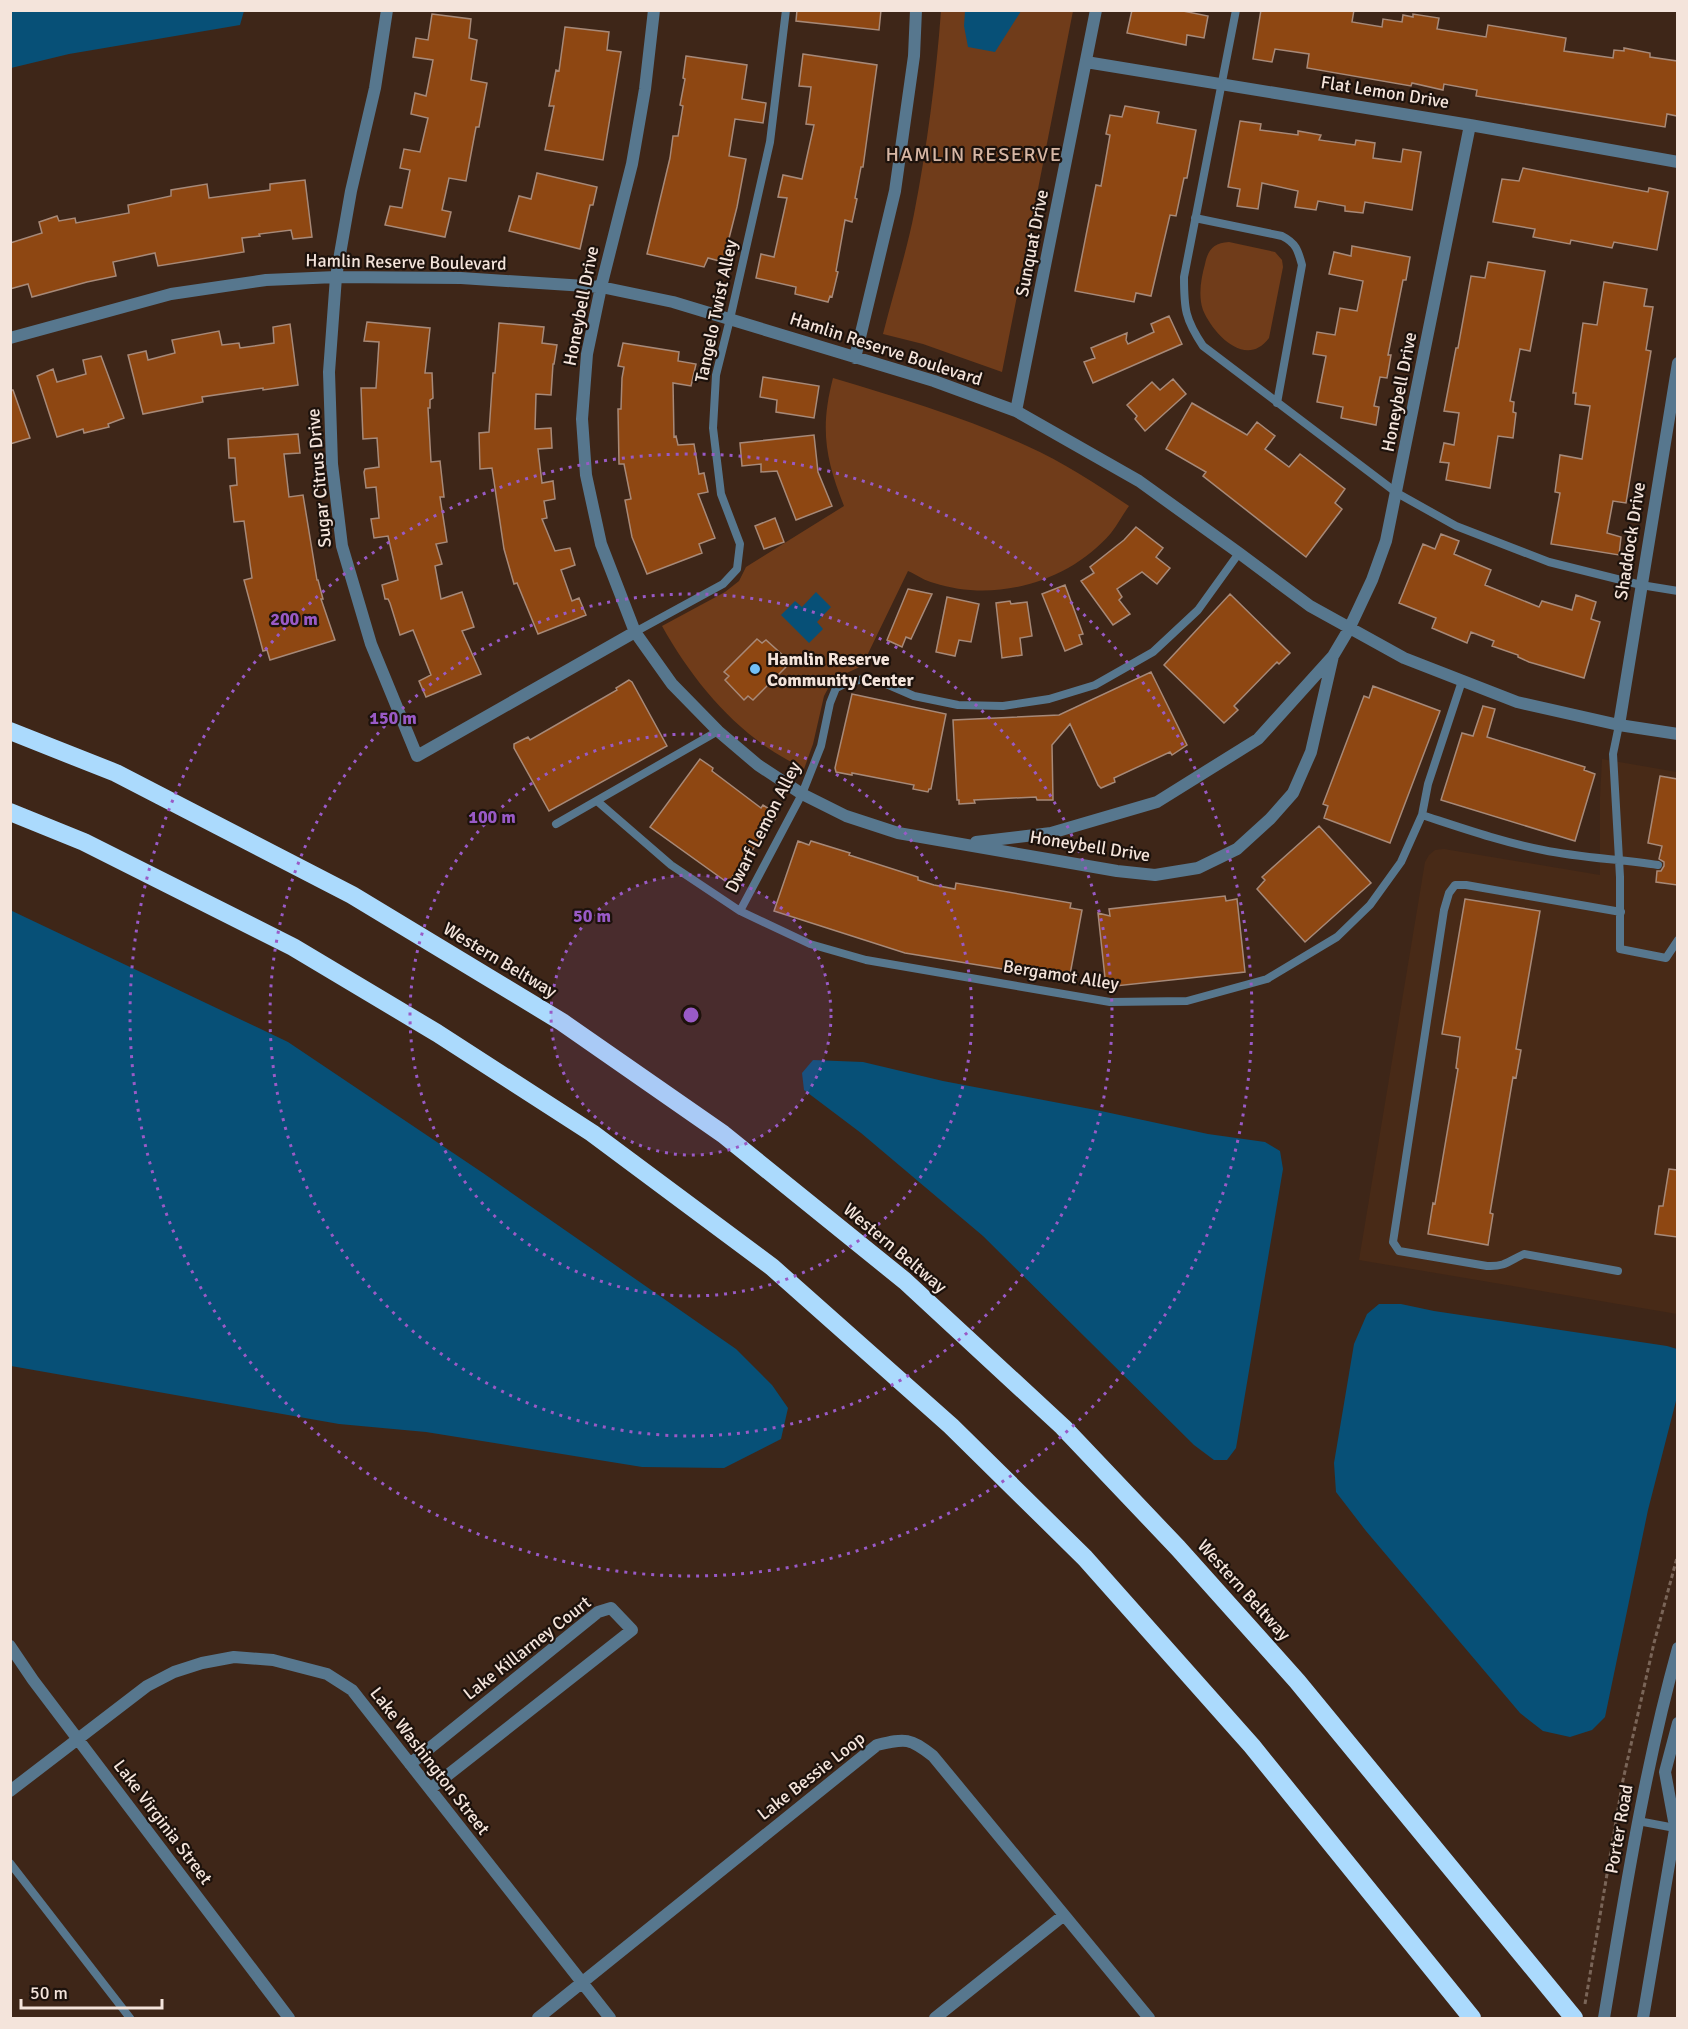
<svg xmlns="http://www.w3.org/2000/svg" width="1688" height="2029" font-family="Signika,sans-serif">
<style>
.built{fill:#482a17}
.green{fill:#703c1a}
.water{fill:#075077}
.building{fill:#8e4712;stroke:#a78978;stroke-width:1.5}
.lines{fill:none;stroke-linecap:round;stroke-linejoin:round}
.path{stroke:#7a6558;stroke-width:3;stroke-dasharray:4.5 3;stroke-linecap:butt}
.service{stroke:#57778e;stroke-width:8}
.minor{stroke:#57778e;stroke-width:12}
.tertiary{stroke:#57778e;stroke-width:12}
.motorway{stroke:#abdafd;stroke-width:18}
.ring{fill:none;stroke:#995ac6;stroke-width:3;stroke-dasharray:3 6}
.poi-dot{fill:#73c0f6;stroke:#1d120c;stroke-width:2}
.labels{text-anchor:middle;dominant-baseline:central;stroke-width:4.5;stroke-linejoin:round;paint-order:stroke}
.street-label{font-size:18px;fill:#f4e4db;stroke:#1d120c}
.poi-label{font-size:18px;font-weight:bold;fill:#f4e4db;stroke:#1d120c;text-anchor:start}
.neighbourhood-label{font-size:20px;letter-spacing:1.5px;fill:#d7b7a5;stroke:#1d120c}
.centre{fill:#995ac6;stroke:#1d120c;stroke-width:3}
.ring-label{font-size:18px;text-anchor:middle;font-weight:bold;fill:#995ac6;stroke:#1d120c;stroke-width:4.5;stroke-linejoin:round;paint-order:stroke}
</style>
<rect width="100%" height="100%" fill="#3e2618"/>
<path class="built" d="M1602,759L1677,772V1314L1359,1260L1425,862L1429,855L1435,850L1444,849L1600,875V797Z"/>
<path class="green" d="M941,11H1073L1002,372L923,344L883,334C893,294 906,254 914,214C927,147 936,78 941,11Z
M1229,242L1275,252L1282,260L1283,267L1269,338C1246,369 1213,334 1203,310C1198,295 1201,279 1205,264C1208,250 1213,243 1229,242Z
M833,378C899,398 964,417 1027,446C1063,462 1096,484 1129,506C1123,514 1118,524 1111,533C1069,582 996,603 934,583C925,581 917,575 908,571L862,666L840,676L831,683L824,696L813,744L804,769C792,762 779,756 768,748C723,717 689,674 662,626L725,592L739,581L746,567L844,506C825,458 820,428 833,378Z"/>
<path class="water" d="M10,11L11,10L244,11L240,25L69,54L11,68Z
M965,11V10L1021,11L995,52L968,47L964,26Z
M816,592L831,607L817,622L823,629L809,643L781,615L795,601L802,607Z
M10,910L288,1042L483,1173L736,1349L772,1385L788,1408L781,1439L724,1468L642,1467L426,1432L339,1424L11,1366Z
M813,1060L863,1062L943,1081L1101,1111L1208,1134L1265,1142L1280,1151L1283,1169L1236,1448L1227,1460H1214L1194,1445L983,1236L861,1133L804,1090L802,1073Z
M1379,1304H1401L1434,1311L1667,1346L1677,1349V1397L1648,1510L1605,1717L1592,1730L1570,1737L1543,1731L1520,1713L1366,1531L1336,1492L1334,1463L1354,1344L1367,1314Z"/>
<path class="building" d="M797,10H881L879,30L796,21Z
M1132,10H1178L1208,16L1204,38L1187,35L1186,45L1127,33Z
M1261,10H1354L1352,22L1382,27L1383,19L1402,22L1403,15L1413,17V14L1439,18L1437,29L1486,37L1488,25L1566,38L1564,51L1613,58L1614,50L1624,51V48L1650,53V57L1677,61V116L1667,114L1665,127L1476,96L1477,90L1444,84L1443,90L1412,83L1411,86L1307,68L1309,54L1275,49L1272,62L1253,59Z
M432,14L471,19L469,38L477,40L471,80L487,83L479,127H476L466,181L449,178L442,210L451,212L445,237L385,225L390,206L402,208L410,170L400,168L404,149L420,152L428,118L411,114L415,93L426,96L433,60L413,57L416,38L428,40Z
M565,27L609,32L607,50L621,52L603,160L545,150L554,106H549L556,70L559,71Z
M803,54L877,65L863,167H861L855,198L857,199L852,222L845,220L836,271L838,272L832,297L830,296L828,302L795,294L796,287L756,278L761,254L774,257L787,198L778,197L783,175L802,179L814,125L806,124L811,87L799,86Z
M686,56L747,65L742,99L766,103L763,123L735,119L729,156L746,159L737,207L723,262L708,258L704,267L647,254L670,158L673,136H678L683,106L680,105L685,79L683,78Z
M1125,106L1159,112L1157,123L1196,130L1187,178H1184L1176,216L1170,215L1151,296L1136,293L1134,302L1075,291L1096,185L1101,186L1110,135L1106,134L1110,115L1122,117Z
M1240,121L1261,124L1260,130L1298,135V131L1321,135L1319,140L1355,145L1356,140L1375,143L1373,158L1401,162L1403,149L1421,152L1412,210L1365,202L1363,213L1345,211V206L1318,201L1316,210L1295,207L1298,191L1262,183L1258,209L1237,206L1240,189L1228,187Z
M1523,168L1648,192L1649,188L1668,192L1657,250L1614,242L1612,248L1571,240L1570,244L1533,237L1535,229L1493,222L1502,179L1519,181Z
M537,173L597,187L593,205H590L580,249L509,231L519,196L531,199Z
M305,180L312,237L293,239L291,230L259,234L260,236L242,238L244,252L158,266L155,253L113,262L116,276L87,282L32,297L28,284L10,289V243L42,233L39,222L57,216L59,221L75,218L76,223L129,213L128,205L171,196V190L207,184L209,198L270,190V184Z
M1352,246L1410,257L1406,280H1403L1388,355H1391L1387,378L1380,377L1374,406L1379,407L1376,425L1341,418L1343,407L1317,402L1326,356L1313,354L1317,332L1335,335L1340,308L1357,311L1363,281L1329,274L1334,252L1351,256Z
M1488,262L1545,271L1530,351L1520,349L1510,401L1514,402L1513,412L1516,413L1513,438L1498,436L1490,488L1446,480L1449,463L1440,462L1444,443L1454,445L1459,413L1444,411L1456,348H1458L1471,276L1485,278Z
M1604,282L1647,289L1644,306L1653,307L1646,350L1651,351L1626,503L1613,501L1607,533L1621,537L1619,555L1551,544L1560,493L1555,492L1560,455L1582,459L1590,406L1575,404L1576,393H1573L1583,323L1597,325Z
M1169,316L1182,344L1093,383L1084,362L1095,358L1091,348L1127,333L1126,340L1128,344L1154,332L1151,324Z
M367,322L430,328L425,373H432L433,398L430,400V408H428L431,462L440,461L444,497H440L447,542L436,544L442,564L435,566L441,599L462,592L474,627L462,631L481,674L426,697L419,681L431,675L413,630L400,635L390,603L388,599H385L382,585L398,580L388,536L374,538L371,519L379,518L376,487L366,488L364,472L365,469L379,467L377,438L363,439L361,388H376L379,342L364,341Z
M499,323L544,327L542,343L557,345L554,364H553L551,395L536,394L535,429L551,428L552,448L538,449L542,483L553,481L555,499L544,501L547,518L542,519L555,551L570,548L575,565L561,570L572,601L579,598L586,615L538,634L517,583L514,584L504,549L492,468L480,469L479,433L489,432L493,373H495Z
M290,324L298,385L263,390V388L202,397L203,402L143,414L128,355L146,351L148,360L175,353L172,340L219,331L222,345L239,343L240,348L274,343L273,327Z
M623,343L679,352L678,361L696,364L691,386L673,383L674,437L676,436L678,445L694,444L699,474L704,473L708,492L698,494L715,538L699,544L702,553L647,574L632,537L625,500L631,499L624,464H619L618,409H621L622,378L624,367L618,366Z
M101,356L124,418L108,424L109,427L84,433L83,429L57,437L37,376L53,369L57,382L86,374L83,360Z
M763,377L819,386L814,418L776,412L777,400L760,397Z
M1173,379L1186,394L1145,431L1135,419L1137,416L1127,405L1152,382L1160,390Z
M10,390H13L30,438L10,444Z
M1192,403L1247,435L1257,422L1275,436L1265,449L1289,467L1300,454L1345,489L1335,503L1342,509L1306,557L1203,476L1206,472L1166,449Z
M298,434L300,453L284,454L289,497L303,495L317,580H318L323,599H321L335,640L270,660L267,650L263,651L244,580L252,578L244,521L234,522L230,486L237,485L235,458H229L228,439Z
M814,435L818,472L832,506L796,520L777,471L761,472V464L742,466L740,443Z
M775,518L784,542L764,549L755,526Z
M1136,527L1163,548L1156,557L1170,568L1157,584L1142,572L1117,589L1122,597L1119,600L1130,614L1113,625L1081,581L1094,573L1090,567L1124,540Z
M1441,534L1459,541L1454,554L1491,570L1485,585L1539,607L1542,601L1572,610L1576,595L1596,602L1591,619L1600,622L1584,678L1529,662L1518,657V655L1492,646L1494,641L1471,632L1467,643L1432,628L1436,618L1399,603L1423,544L1435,549Z
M1065,585L1083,634L1079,635L1082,644L1065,651L1042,594Z
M908,589L932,594L911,639L906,637L902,647L887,640Z
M1230,594L1290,653L1279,664L1277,662L1273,666L1234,706L1238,710L1224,723L1164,665Z
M947,597L979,604L971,642L959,640L955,656L936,652Z
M1010,601L1011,604L1027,602L1032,636L1020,638L1022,655L1002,658L996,603Z
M757,639L762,643L766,640L786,658L782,662L786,667L753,700L748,696L744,700L725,680L729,676L724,672Z
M1151,672L1187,745L1172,755L1170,752L1114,778L1115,782L1101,788L1098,785L1070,724L1052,745L1053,800H1037L1036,797L974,800L975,803L959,804V800H957L953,720L1059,715Z
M629,680L632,682L667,746L549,811L514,748V744L528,737L530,740L570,717L617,690L616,688Z
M1373,686L1440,711L1390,843L1324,818L1328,806L1323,804L1328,791L1364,696L1369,698Z
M852,694L946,714L931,789H929L928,792L913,789L914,785L852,773V775L836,772L835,768Z
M1483,706L1495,709L1487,737L1585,767L1584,770L1595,774L1575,841L1441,800L1462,733L1473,736Z
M700,759L713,768L712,771L761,808L763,805L777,814L774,817L776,818L728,883L650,827Z
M1660,776L1677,779V885L1656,882L1657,871H1661L1664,866V862L1659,859L1662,846L1648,843Z
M1319,826L1371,883L1305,942L1257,889L1265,880L1262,877Z
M798,841L809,845L811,841L850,853L849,855L918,877V880L934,885L955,889L956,883L1071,903L1070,908L1082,910L1069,980L905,953L774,911Z
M1225,896L1226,901L1237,899L1245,972L1106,987L1098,913L1110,916L1109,909Z
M1465,899L1540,911L1516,1049L1521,1050L1516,1078L1513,1077L1490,1213L1493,1214L1488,1245L1428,1234L1433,1203L1435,1204L1458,1069L1456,1068L1460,1037L1442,1034Z
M1669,1169L1677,1170V1237L1655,1234L1659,1206H1663Z"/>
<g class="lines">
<path class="path" d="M1585,2004L1623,1780L1654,1643L1678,1554"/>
<path class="service" d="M1236,10L1184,277C1184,309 1185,319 1203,346L1397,493L1456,526L1549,562L1641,585L1678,591
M1195,218L1282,236C1296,243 1298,250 1302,265L1277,403
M635,632L723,584L737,569L740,544L721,494L713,428L716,375L730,319L770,142L786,10
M1619,725L1613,754L1620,877V949L1666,958L1678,940
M597,801L671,865L740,911L810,944L866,960L1110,1002L1187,1001L1267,979L1337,937L1370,905L1401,862L1422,815L1428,784L1462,681
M1422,815C1462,828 1502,842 1543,850C1581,858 1620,859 1658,865
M556,824L718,731
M740,911L802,794L821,746L830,703L836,688L849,682L864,679L884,683L914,696L958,705L1003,706L1049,699L1095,685L1153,652L1198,610L1239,553
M1618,1271L1524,1254C1509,1261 1505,1267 1487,1266L1399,1251L1393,1242L1444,910L1449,893L1455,885H1466L1621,912
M1638,1821L1675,1828
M10,1863L130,2018"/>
<path class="minor" d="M387,10L375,88L351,191L336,277L329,372L332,464L342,546L371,644L417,756L635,632
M654,10L645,89L632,164L601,287L587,354L582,419L586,475L601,544L635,632L672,684L718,731L758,765L802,794L846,816L898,833L1117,871L1155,875L1198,868L1237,849L1270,819L1293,793L1311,752L1333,656
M1086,62L1470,125L1678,162
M10,338L171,294L266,280L336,277L461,278L601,287L673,302L934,381L1016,411L1139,481L1239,553L1310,606L1404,658L1517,702L1619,725L1678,734
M855,358L895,191L914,56L916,10
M1016,411L1096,10
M1619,725L1678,363
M976,842L1051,833L1157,802L1258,739L1333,656L1349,629L1372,580L1386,541L1470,125
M10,1646L33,1680L289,2018
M410,1764L598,1612L611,1608L632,1630L430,1789
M10,1791L147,1686L174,1672L202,1663L234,1657L273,1660L327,1674L352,1690L610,2018
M538,2018L877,1745C906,1738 910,1738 933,1756L1149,2018
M935,2018L1064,1915"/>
<path class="tertiary" d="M1674,1821L1665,1772L1678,1723
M1604,2018C1625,1894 1644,1770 1678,1648
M1643,2018L1678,1812"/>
<path class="motorway" d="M10,731L116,773L352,895L562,1022L723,1134L905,1281L1063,1427L1178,1548L1297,1681L1574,2018
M10,812L84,842L293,947L437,1033L592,1133L772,1267L951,1426L1085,1558L1252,1746L1472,2018"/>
</g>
<circle cx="691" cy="1015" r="140" fill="#995ac6" fill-opacity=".12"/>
<g class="ring">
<circle cx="691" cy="1015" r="140"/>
<circle cx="691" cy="1015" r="281"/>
<circle cx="691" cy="1015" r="421"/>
<circle cx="691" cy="1015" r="561"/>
</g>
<circle class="poi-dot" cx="755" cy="669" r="6"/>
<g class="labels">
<g class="street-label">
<text transform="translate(1385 92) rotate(9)">Flat Lemon Drive</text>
<text transform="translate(1032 243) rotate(-79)">Sunquat Drive</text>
<text transform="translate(406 262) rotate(1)">Hamlin Reserve Boulevard</text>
<text transform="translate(581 306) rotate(-79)">Honeybell Drive</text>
<text transform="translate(716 311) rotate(-78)">Tangelo Twist Alley</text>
<text transform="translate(886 349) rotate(18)">Hamlin Reserve Boulevard</text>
<text transform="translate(1399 392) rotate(-79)">Honeybell Drive</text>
<text transform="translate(319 478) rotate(-95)">Sugar Citrus Drive</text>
<text transform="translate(1630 541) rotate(-81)">Shaddock Drive</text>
<text transform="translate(763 827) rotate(-63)">Dwarf Lemon Alley</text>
<text transform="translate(1090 846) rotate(9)">Honeybell Drive</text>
<text transform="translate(500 960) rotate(31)">Western Beltway</text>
<text transform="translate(1061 975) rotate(9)">Bergamot Alley</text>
<text transform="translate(895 1248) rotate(40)">Western Beltway</text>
<text transform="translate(1244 1590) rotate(48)">Western Beltway</text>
<text transform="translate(527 1648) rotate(-38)">Lake Killarney Court</text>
<text transform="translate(430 1761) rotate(52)">Lake Washington Street</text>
<text transform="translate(811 1776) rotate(-38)">Lake Bessie Loop</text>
<text transform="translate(163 1822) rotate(53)">Lake Virginia Street</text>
<text transform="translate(1619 1829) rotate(-80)">Porter Road</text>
</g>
<g class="poi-label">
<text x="767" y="659">Hamlin Reserve<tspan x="767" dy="21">Community Center</tspan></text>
</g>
<g class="neighbourhood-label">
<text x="974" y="154">HAMLIN RESERVE</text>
</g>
</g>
<circle cx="691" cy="1015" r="9" class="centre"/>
<g class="ring-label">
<text x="294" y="625">200 m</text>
<text x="393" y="724">150 m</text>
<text x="492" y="823">100 m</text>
<text x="592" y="922">50 m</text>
</g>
<rect width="1688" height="2029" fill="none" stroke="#f4e4db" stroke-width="24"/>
<path d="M21 1999v9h141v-9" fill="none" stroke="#f4e4db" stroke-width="3"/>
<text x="30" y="1999" font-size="18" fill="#f4e4db" stroke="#1d120c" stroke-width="4.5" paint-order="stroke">50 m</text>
</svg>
